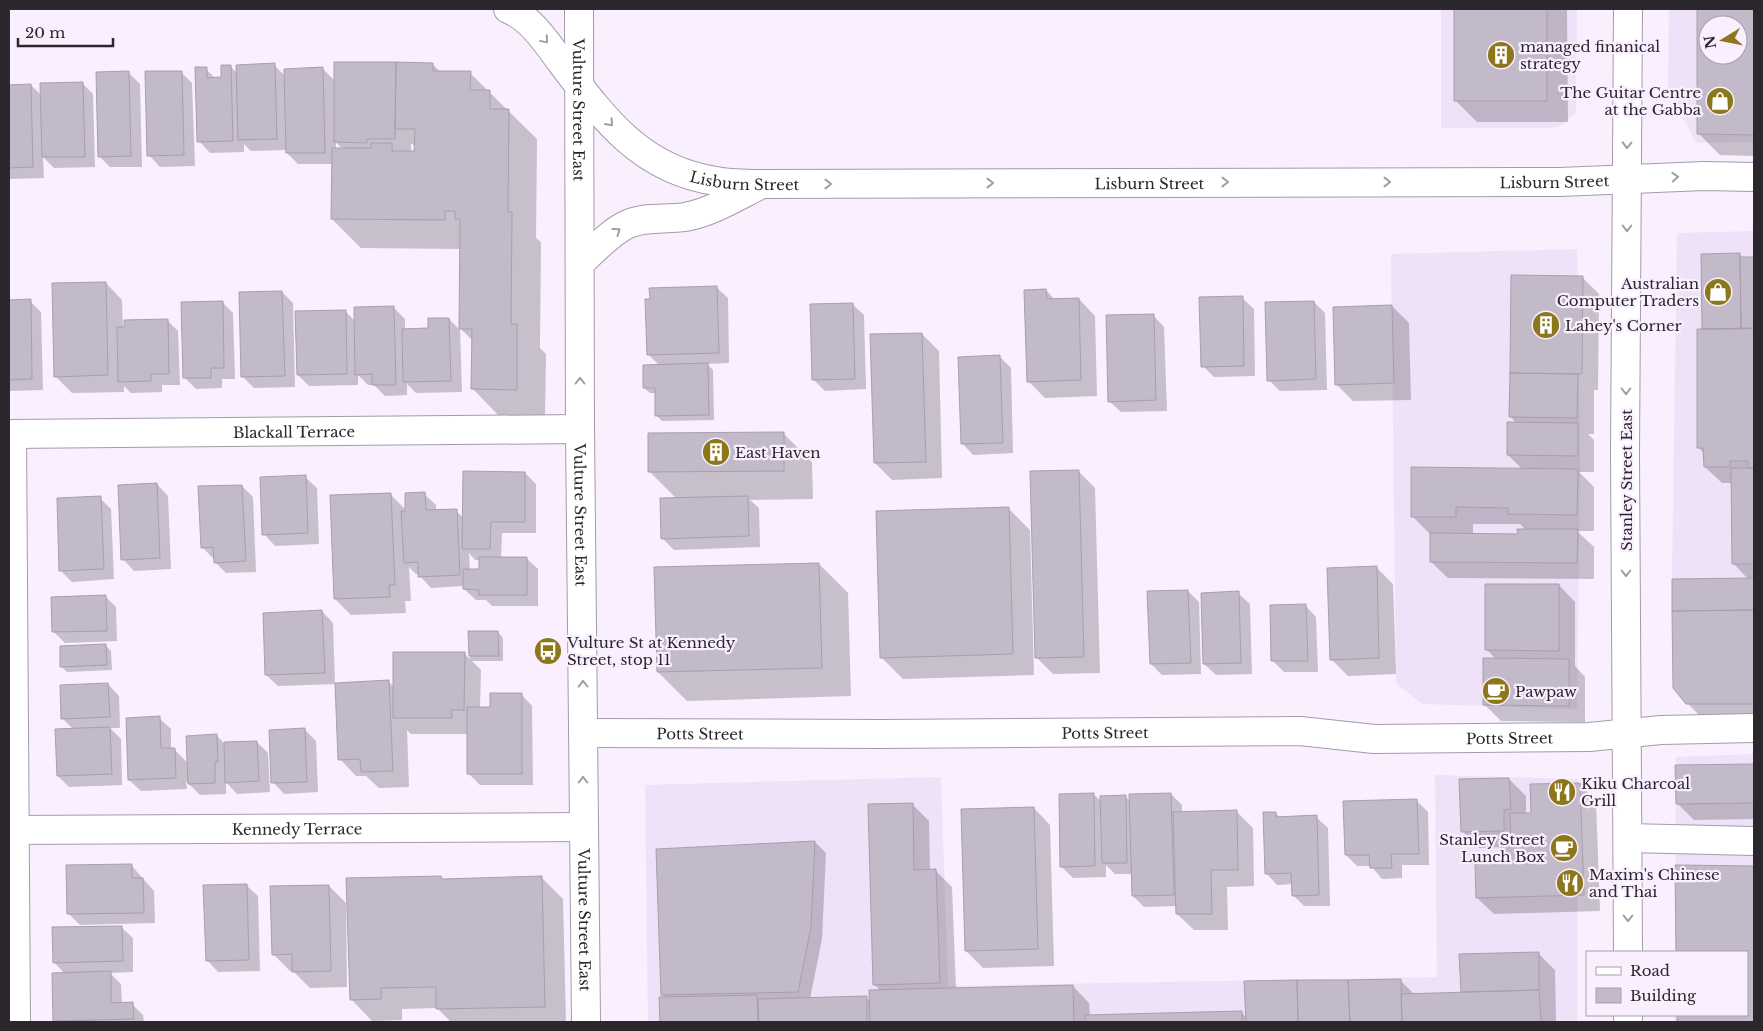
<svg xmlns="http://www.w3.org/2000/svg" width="1763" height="1031" font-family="'Libre Baskerville',serif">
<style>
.built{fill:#efe1f8;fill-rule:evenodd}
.shadow{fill:#0003;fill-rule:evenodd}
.building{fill:#c2b9c9;stroke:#a89eae;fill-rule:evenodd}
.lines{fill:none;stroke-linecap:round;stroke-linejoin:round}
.minor-casing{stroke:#a49baa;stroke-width:30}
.major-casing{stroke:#a49baa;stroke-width:30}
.minor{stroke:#fff;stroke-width:28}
.major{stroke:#fff;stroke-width:28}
.oneway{stroke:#a09ea0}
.labels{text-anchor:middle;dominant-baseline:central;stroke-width:4.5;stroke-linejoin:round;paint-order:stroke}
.poi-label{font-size:15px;fill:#2b272d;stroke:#f9efff;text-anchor:start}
.street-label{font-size:15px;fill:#2b272d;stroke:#f9efff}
</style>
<rect width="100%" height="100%" fill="#f9efff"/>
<path class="built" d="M1441,9H1577L1576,113L1563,124L1558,127L1548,128H1441Z
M1669,9H1754V142L1696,143L1687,125L1668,95ZM1708,25H1738V55H1708Z
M1754,231V704H1686L1673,688L1672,579L1677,233Z
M1577,249L1580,464L1577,709L1422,704L1396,683L1391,254Z
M1754,754V1022H1674V1015H1747V952H1675L1676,757Z
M1435,775L1578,779L1577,1022H648L645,785L941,777L948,986L1437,977Z"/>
<path class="shadow" d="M1455,9H1567L1568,122H1477L1456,101Z
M1698,9H1754V156L1720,155L1698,133ZM1708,25H1738V55H1708Z
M432,64L441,72L470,73L537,139L536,238L541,242L540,348L546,354L545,418H501L472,388L473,341L460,328L462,392L416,393L407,384V395L385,396L374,385H368L358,375V385L309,386L298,375L345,311L355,321L394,308L405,319V330H430L449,319L460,330L461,249L361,248L332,219L333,164H298L287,153V150L251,151L244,144V152L210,153L199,141L206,69L216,79L222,78L230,66L238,74L274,65L285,76L323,69L335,81ZM336,142L342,149H336ZM411,143L416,147V153L411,152Z
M128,72L140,84L142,167H110L99,156Z
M181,72L192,83L195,166L160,167L149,155Z
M82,83L93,94L95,167L54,168L43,157L44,178L10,179L9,86L31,85L42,96Z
M1740,255L1743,258H1754V720H1704L1687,703L1749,580L1733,563L1732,483H1722L1705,467V454L1698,447L1703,330Z
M1512,277H1582L1599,294L1598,390H1594V434H1588L1594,440V472H1579L1594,487V531H1577L1594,547V579L1448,578L1431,562V533H1429L1412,516L1523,470L1508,455L1517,424L1511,417ZM1473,524H1520L1526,530L1519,535H1473Z
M106,283L122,300L123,328L167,320L178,331L180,385H162V392L131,393L124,386V392L72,393L55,376Z
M716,287L728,298L729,363L707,364L713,370L714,420L662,421L657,416L656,393H650L644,388L659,365L648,354Z
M1046,290L1055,300L1079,299L1095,316L1097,396L1045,398L1028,381Z
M282,292L293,303L295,387L254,388L243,377Z
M1242,298L1254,309L1255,376L1214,377L1203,366Z
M9,301H30L41,312L43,390L9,391Z
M222,302L233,313L235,379H222V388L196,389L185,378Z
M1314,302L1325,313L1327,390L1280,391L1269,380Z
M852,304L864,315L866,389L825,391L813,379Z
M1392,306L1409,323L1411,400L1353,401L1337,385Z
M1153,315L1164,327L1167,411L1121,412L1109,401Z
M922,334L939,351L942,478L892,480L875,463Z
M1000,357L1011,368L1013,453L973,455L962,443Z
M783,433L812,462L813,499L750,500L759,508L760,547L674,550L662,538L677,499L649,471Z
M1078,471L1095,488L1100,673L1053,674L1036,657Z
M525,473L536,484V533H502L501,558H526L538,569V606H492L486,600H476L464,589V586L431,588L420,576L419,574H416L409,567L411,601H405L406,613L351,615L335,599L390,494L406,510L424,494L436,505V511H456L464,518ZM469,553L475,560H481V570H470Z
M305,477L317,488L319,544L275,546L264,534Z
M157,484L168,496L171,569L134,571L123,559Z
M242,486L253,497L256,572L226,573L215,562V558H213L202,547Z
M100,498L111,509L114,579L72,582L60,570Z
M1008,508L1030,530L1034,675L903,679L881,657Z
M819,564L848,593L851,696L687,701L658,672Z
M1376,567L1393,584L1396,674L1348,676L1331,659Z
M1559,585L1575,602V666L1585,677V722L1501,721L1484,704L1496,659L1487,650Z
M1188,591L1199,602L1201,674L1162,675L1151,664Z
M1238,593L1250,604L1252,674L1216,675L1204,664Z
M105,596L116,607L117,641L65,643L54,632Z
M1305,605L1316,617L1318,672H1284L1273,661Z
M322,611L333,623L335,684L389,682L394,687L464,653L470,659V632H498L503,638V661H472L481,670L480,708L491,709L521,694L532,706L533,785H480L469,774V734H411L407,730L409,787L379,788L366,776H356L340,759L337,684L278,686L266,675Z
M105,645L111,651L112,670L67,672L61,666Z
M108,684L119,696L120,728H110L121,739L122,785L69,787L58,776L73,729L63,719Z
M159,718L171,729V749H174L188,763L217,736L224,743L257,742L268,753L270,792L237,794L226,782V794L200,795L186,781L187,789L141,791L129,780Z
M304,729L316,741L318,792L284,794L273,782Z
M1754,765V819L1694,820L1677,803V766Z
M1509,779L1526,796V814H1532L1580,784L1596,801L1600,911L1494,914L1477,898L1502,863V847L1479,848L1462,831Z
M1093,794L1102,802L1125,796L1130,801L1171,794L1182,805V813L1236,811L1253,828L1254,886L1227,887L1228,930H1194L1177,914V906L1144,907L1133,896L1132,874H1115L1106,865V877L1073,878L1062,867Z
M1417,801L1428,812L1429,865H1402V878L1382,879L1371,866H1357L1346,855Z
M912,804L929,821L930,871H936L952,887L956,989L1073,986L1089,1003L1090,1017L1241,1012L1247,1018L1400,980L1415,995L1462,993L1461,955L1538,953L1555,970L1556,1022H661L660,998H666L662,995L815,842L826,853L822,939L810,999L866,997L870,1001L881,991L874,984Z
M1034,808L1050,825L1054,966L983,968L966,951Z
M1276,813L1280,818L1316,817L1328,828L1330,906H1304L1293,895V884L1277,885L1266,873Z
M131,865L154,891L155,923L80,925L69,914Z
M1677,866L1754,867V1022H1678V1015H1747V952H1677Z
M441,877L443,880L542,878L563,899L566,1022H451L437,1008L402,1009V1020L372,1021L351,999Z
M246,885L258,896L260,971L218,972L207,960Z
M329,886L346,903L347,987L310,988L293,971H290L273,954Z
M121,927L133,938V972L110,973L121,984L122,1004H132L143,1015L144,1022H56L54,1021L65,974L54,962Z"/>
<path class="building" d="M1454,9H1547V101H1454Z
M1697,9H1754V135L1697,134ZM1708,25H1738V55H1708Z
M334,62H396L395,139H367V143L334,142Z
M396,62L433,63V71H471L470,90H490V109H509L508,212H512L511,324H517V390L471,389L472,329H459L460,219H455V211H445V220L331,219L332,148H371V143H392V151H414L415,129H395Z
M275,63L277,139L238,140L236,65Z
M221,65H231L233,141L197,142L195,67H207V78L221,77Z
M323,67L325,153H286L284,69Z
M129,71L131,156L98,157L96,72Z
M145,71H182L184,155L147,156Z
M83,82L85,157H42L40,83Z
M31,84L33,167L9,168V85Z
M1740,253L1741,329H1702L1701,254Z
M1740,257H1754V328L1741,329Z
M1511,275L1583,276L1582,374L1510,373Z
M106,282L108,375L54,377L52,283Z
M717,286L719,353L647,355L645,299H650L649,288Z
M1046,289L1047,299L1079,298L1081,380L1027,382L1024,290Z
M282,291L285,376L241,377L239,292Z
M1243,296L1244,366L1201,367L1199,297Z
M31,299L32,379L9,380V300Z
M223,301L224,368H211V378H183L181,302Z
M1314,301L1316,379L1267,381L1265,302Z
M853,303L855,379L812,380L810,304Z
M1392,305L1394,383L1335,385L1333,307Z
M394,306L396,385H372V374L355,375L354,307Z
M346,310L347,374L297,375L295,311Z
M1154,314L1156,400L1108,402L1106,315Z
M428,318H449L451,381L403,382L402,329L428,328Z
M168,319L169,374H151V381L118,382L117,327H124V320Z
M1754,328V468H1748V461H1730V467H1704L1703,448H1697V329Z
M922,333L926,462L874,463L870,334Z
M1000,355L1003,443L961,444L958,357Z
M708,363L709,415L655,416V388H643V365Z
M1510,373L1578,374L1577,418L1509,417Z
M1507,422L1578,423V456L1507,455Z
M784,432V471L648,472V433Z
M1411,467L1578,469L1577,515L1508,514V508L1456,507V517H1411Z
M1731,468H1754V564H1732Z
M1079,470L1084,657L1035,658L1030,471Z
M463,471L525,472V522H491L490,549H462Z
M306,475L308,533L262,535L260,477Z
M157,483L160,558L121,560L118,485Z
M242,485L246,561L214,563L213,547L201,548L198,486Z
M425,492L426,510L457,509L460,575L418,577V562L404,563L401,511L405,512V493Z
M391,493L395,585H389L390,597L334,599L330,495Z
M101,496L104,569L59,571L57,498Z
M748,496L749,536L661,539L660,498Z
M1009,507L1013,654L880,658L876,511Z
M1517,529H1578L1577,563L1430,562V533L1518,534Z
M479,557H527V595H479V590L463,589V569H479Z
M819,563L822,668L657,672L654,567Z
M1377,566L1379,658L1330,660L1327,568Z
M1754,578V610L1672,611V579Z
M1485,584H1559V651L1485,650Z
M1188,590L1191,663L1150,664L1147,591Z
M1239,591L1241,663L1203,664L1201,593Z
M106,595L107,631L52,632L51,597Z
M1306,604L1308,661H1271L1270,605Z
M322,610L325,673L265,675L263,613Z
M1754,610V704H1686L1673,688L1672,611Z
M468,631H498L499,656H469Z
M106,644L107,665L60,667V646Z
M393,652H465L464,710H451L452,718H393Z
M1483,658L1569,659V706L1483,705Z
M389,680L393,771L361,772L360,759L338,760L335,683Z
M108,683L110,717L61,719L60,685Z
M490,693H522V774H467V707H490Z
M160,716L161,748H175L176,778L128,780L126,718Z
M110,727L112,774L57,776L55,729Z
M305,728L307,782L271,783L269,730Z
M217,734L218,762H215V783L188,784L186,736Z
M257,741L259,781L225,783L224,742Z
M1754,764V803L1676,804L1675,765Z
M1503,778H1509L1511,809L1504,810V831L1461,832L1459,779Z
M1580,783L1584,895L1476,898L1475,862H1501V841H1511L1510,813H1531L1530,784Z
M1094,793L1095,866L1060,867L1059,794Z
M1171,793L1174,895L1132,896L1129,794Z
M1126,795L1127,863H1102L1100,796Z
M1417,799L1419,854H1391L1392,868H1370L1369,855H1345L1343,801Z
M913,803L914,870L936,869L940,983L873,985L868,804Z
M1034,807L1038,949L965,951L961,809Z
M1237,810L1238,870H1211L1212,914H1176L1173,812Z
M1263,812H1276V817L1317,815L1319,895L1292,896L1291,873L1265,874Z
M815,841L811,927L798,992L661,995L656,849Z
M132,864V878H143L144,913L67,914L66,865Z
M1675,865L1754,866V1022H1677V1015H1747V952H1676Z
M441,876L442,879L542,876L545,1007L436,1009V987L381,988V999L350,1000L346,878Z
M247,884L249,960L206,961L203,885Z
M329,885L331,971L292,972V954L272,955L270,886Z
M122,926L123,961L53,963L52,927Z
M1539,952V990L1461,992L1459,954Z
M111,971V1003L133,1002L134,1019L53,1021L52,973Z
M1401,979L1402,1022H1350L1348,980Z
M1297,980H1348L1350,1022H1298Z
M1297,980L1298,1022H1246L1244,981Z
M1073,985L1074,1022H870L869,990Z
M1539,990L1541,1022H1402L1401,994Z
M757,995L758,1022H660L659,997Z
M867,996V1022H759L758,999Z
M1242,1011V1022H1086L1085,1015Z"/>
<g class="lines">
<defs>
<g id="minor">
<path id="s1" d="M9,434L580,429"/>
<path d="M12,434L16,1022"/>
<path id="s2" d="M584,733L881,734L1300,731L1374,739L1589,737L1661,730L1754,728"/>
<path id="s3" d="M9,830L583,827"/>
<path d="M1628,838L1754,841"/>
</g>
<g id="major">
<path id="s4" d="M508,9C531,18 547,43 561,62C604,119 641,170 716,181C731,184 746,184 762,184L1560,182L1704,176L1754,177"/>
<path id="s5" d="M579,9L580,429L586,1022"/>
<path d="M580,263C595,250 610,232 628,224C646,216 666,220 685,217C712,212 736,197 760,185"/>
<path d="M1628,952L1625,454L1628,9"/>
<path d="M1628,1015V1022"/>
</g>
</defs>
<use href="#minor" class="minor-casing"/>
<use href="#major" class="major-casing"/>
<use href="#minor" class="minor"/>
<use href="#major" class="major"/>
</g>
<defs><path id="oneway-chevron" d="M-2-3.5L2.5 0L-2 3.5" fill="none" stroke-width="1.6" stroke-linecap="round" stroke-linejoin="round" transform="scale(1.25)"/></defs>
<g class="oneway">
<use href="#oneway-chevron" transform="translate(545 40) rotate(50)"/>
<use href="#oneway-chevron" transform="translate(610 123) rotate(48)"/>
<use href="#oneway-chevron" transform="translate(1627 145) rotate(91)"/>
<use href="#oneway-chevron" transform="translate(1675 177) rotate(-3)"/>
<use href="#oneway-chevron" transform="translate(1225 182)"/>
<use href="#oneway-chevron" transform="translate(1387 182)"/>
<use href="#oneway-chevron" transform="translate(990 183)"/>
<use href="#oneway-chevron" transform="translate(828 184)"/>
<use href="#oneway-chevron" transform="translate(1627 228) rotate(90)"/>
<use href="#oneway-chevron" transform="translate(617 231) rotate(-36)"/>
<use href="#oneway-chevron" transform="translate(580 381) rotate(-90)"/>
<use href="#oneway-chevron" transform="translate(1626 391) rotate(90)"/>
<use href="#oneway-chevron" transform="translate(1626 573) rotate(90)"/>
<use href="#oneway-chevron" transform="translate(583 684) rotate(-91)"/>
<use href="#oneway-chevron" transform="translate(583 780) rotate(-90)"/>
<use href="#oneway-chevron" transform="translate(1628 918) rotate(90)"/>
</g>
<defs>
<symbol id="building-disc" viewBox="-11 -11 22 22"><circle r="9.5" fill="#8d771c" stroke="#f9efff"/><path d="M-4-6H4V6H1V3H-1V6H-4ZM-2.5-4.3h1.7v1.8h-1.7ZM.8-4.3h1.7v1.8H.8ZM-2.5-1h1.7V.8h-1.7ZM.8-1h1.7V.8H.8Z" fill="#fff"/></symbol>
<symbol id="shop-disc" viewBox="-11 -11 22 22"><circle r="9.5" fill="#8d771c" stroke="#f9efff"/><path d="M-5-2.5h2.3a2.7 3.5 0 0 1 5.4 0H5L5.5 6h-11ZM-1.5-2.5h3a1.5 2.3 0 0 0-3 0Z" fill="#fff"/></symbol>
<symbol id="bus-disc" viewBox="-11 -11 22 22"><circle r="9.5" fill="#8d771c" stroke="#f9efff"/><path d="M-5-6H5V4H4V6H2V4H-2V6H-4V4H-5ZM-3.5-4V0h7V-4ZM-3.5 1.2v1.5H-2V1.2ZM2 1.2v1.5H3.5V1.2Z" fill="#fff"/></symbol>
<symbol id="cafe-disc" viewBox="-11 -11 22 22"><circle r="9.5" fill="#8d771c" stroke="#f9efff"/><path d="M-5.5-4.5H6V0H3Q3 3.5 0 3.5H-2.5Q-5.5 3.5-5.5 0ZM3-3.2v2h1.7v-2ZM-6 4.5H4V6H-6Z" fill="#fff"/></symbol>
<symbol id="restaurant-disc" viewBox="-11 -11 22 22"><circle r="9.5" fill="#8d771c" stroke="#f9efff"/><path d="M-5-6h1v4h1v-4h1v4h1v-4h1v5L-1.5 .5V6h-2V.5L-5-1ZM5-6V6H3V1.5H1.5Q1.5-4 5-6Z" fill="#fff"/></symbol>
</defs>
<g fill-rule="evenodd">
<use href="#building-disc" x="1485" y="39" width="32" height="32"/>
<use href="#shop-disc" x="1704" y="85" width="32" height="32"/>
<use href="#shop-disc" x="1702" y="276" width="32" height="32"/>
<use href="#building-disc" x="1530" y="309" width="32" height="32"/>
<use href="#building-disc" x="700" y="436" width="32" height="32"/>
<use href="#bus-disc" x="532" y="635" width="32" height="32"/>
<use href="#cafe-disc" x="1480" y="675" width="32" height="32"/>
<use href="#restaurant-disc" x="1546" y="776" width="32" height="32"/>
<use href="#cafe-disc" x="1548" y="832" width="32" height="32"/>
<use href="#restaurant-disc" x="1554" y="867" width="32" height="32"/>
</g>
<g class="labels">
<g class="poi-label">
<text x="1520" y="46">managed finanical<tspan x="1520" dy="17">strategy</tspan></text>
<text x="1701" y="92" text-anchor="end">The Guitar Centre<tspan x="1701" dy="17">at the Gabba</tspan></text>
<text x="1699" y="283" text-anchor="end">Australian<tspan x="1699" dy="17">Computer Traders</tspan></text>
<text x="1565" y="325">Lahey's Corner</text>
<text x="735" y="452">East Haven</text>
<text x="567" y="642">Vulture St at Kennedy<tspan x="567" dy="17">Street, stop 11</tspan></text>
<text x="1515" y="691">Pawpaw</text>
<text x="1581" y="783">Kiku Charcoal<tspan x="1581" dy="17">Grill</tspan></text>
<text x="1545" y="839" text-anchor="end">Stanley Street<tspan x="1545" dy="17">Lunch Box</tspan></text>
<text x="1589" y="874">Maxim's Chinese<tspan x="1589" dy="17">and Thai</tspan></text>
</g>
<g class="street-label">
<text stroke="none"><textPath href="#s5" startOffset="101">Vulture Street East</textPath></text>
<text stroke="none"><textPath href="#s4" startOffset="306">Lisburn Street</textPath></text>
<text stroke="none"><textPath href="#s4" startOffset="1116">Lisburn Street</textPath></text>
<text stroke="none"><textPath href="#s4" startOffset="711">Lisburn Street</textPath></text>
<text stroke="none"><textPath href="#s1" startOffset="285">Blackall Terrace</textPath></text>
<text transform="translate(1626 480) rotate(-90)">Stanley Street East</text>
<text stroke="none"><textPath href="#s5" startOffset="506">Vulture Street East</textPath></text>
<text stroke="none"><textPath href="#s2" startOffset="521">Potts Street</textPath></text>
<text stroke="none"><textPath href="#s2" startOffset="116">Potts Street</textPath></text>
<text stroke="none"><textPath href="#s2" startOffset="926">Potts Street</textPath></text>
<text stroke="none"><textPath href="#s3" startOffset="288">Kennedy Terrace</textPath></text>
<text stroke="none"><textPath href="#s5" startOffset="911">Vulture Street East</textPath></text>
</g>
</g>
<rect width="1763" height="1031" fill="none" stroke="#2b272d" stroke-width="20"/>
<rect x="1586" y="951" width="162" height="65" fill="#f9efff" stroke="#a79fab"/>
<rect x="1596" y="967" width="25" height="8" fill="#ffffff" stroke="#a79fab"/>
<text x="1630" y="976" font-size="15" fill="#2b272d">Road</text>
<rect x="1596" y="988" width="25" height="15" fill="#c2b9c9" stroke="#a79fab"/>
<text x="1630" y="1001" font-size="15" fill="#2b272d">Building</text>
<g transform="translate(1723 40) rotate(260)"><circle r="24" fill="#f9efff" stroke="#a79fab"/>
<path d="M0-4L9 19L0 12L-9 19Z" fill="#8d771c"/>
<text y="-8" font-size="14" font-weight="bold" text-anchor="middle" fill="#2b272d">N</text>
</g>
<path d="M18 38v8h95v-8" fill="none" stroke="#2b272d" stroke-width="2.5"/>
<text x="25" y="38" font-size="15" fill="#2b272d" stroke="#f9efff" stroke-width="4" paint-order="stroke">20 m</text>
</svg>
